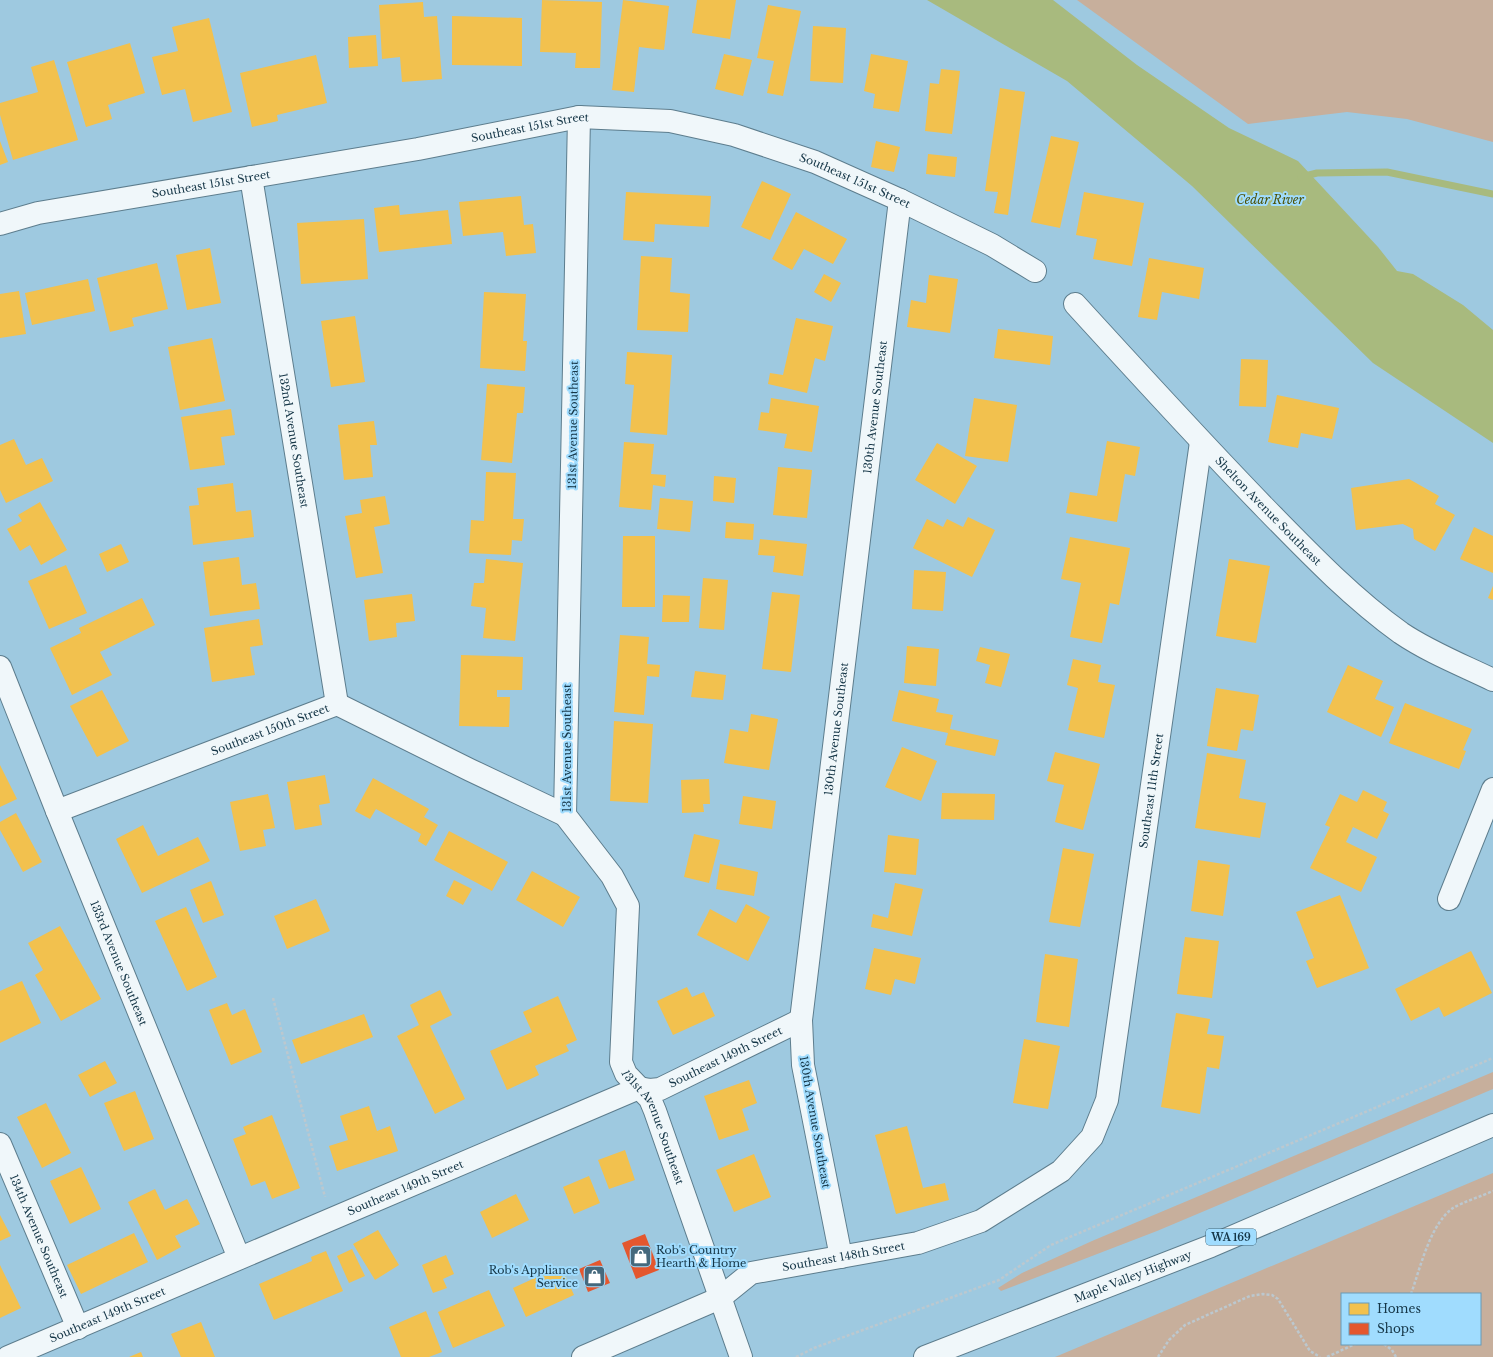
<svg xmlns="http://www.w3.org/2000/svg" width="1493" height="1357" font-family="'Libre Baskerville',serif">
<style>
.green{fill:#c7af9c;fill-rule:evenodd}
.water{fill:#a8ba7e}
.homes{fill:#f2c14e}
.shops{fill:#e4572e}
.lines{fill:none;stroke-linecap:round;stroke-linejoin:round}
.stream{stroke:#a8ba7e;stroke-width:7}
.minor-casing{stroke:#5d7d8d;stroke-width:24}
.major-casing{stroke:#5d7d8d;stroke-width:24}
.path{stroke:#bcc8cf;stroke-width:2.5;stroke-dasharray:3 2;stroke-linecap:butt}
.minor{stroke:#f0f7fa;stroke-width:22}
.major{stroke:#f0f7fa;stroke-width:22}
.labels{text-anchor:middle;dominant-baseline:central;stroke-width:4;stroke-linejoin:round;paint-order:stroke}
.shield{fill:#a0dcfe;stroke:#3f687e;stroke-width:1}
.shield-label{font-size:10px;font-weight:bold;fill:#153647}
.street-label{font-size:11px;fill:#153647;stroke:#a0dcfe}
.poi-label{font-size:11px;fill:#153647;stroke:#a0dcfe;text-anchor:start}
.water-label{font-size:12px;font-style:italic;fill:#4c5004;stroke:#a0dcfe}
</style>
<rect width="100%" height="100%" fill="#9ec9e0"/>
<path class="green" d="M1077,0H1493V142L1407,119L1347,112L1248,124Z
M1493,1072V1089L1157,1231L1001,1291L998,1288L1022,1273L1092,1241Z
M1493,1173V1357H1055ZM1342,1294H1480V1344H1342Z"/>
<path class="water" d="M927,0H1053L1137,65L1229,128L1298,161L1378,247L1397,271L1413,274L1463,305L1493,330V443L1373,363L1192,186L1067,81Z"/>
<path class="homes" d="M542,0L602,2L600,68H575L576,53L540,52Z
M623,0L669,6L664,50L639,47L634,92L612,90Z
M697,0H736L730,39L692,33Z
M423,2L424,17L437,16L442,79L402,82L400,57L382,59L379,5Z
M768,5L801,11L783,96L767,93L774,61L757,58Z
M452,16L522,18V66L452,65Z
M209,18L232,112L193,122L185,89L162,95L152,57L178,51L172,27Z
M813,26L846,28L843,83L810,81Z
M376,35L378,66L349,68L348,37Z
M130,43L145,93L108,105L112,119L86,127L67,62Z
M724,54L752,60L743,96L715,89Z
M871,54L908,61L899,112L873,108L875,94L864,91Z
M316,55L327,103L277,115L278,121L252,127L240,73Z
M54,60L78,140L13,160L0,115V103L38,92L31,67Z
M941,69L960,71L952,134L925,131L930,83L939,84Z
M1000,88L1025,92L1008,215L994,213L998,192L985,191Z
M1051,136L1079,142L1060,228L1031,222Z
M0,141L8,162L0,165Z
M876,141L900,147L894,172L871,167Z
M928,154L957,157L955,177L926,174Z
M762,181L791,194L770,240L741,227Z
M626,192L711,196L709,227L655,224L654,242L623,240Z
M1084,192L1144,203L1132,266L1093,259L1097,239L1076,235Z
M521,196L524,225L533,224L536,253L506,256L503,232L463,236L459,202Z
M399,205L400,215L448,210L452,244L379,252L374,208Z
M796,212L847,239L833,264L804,249L792,270L772,259Z
M364,219L368,279L301,284L297,223Z
M210,248L221,303L187,310L176,255Z
M641,256L672,258L670,292L690,294L688,332L637,330Z
M1149,258L1204,268L1199,299L1162,292L1157,320L1138,317Z
M157,263L168,309L132,318L134,326L110,332L97,278Z
M824,274L841,283L831,302L814,292Z
M929,275L958,279L950,333L907,327L911,300L926,303Z
M88,279L95,311L32,325L25,293Z
M19,291L26,334L0,338V294Z
M484,292L526,294L523,341H527L525,371L480,368Z
M355,316L365,382L331,387L321,321Z
M796,318L833,326L825,361L815,358L807,393L768,384L770,373L783,375Z
M998,329L1053,336L1050,365L994,358Z
M212,338L225,401L180,410L168,347Z
M627,352L672,355L667,435L630,432L634,385L625,384Z
M1241,359L1268,360L1266,407L1239,406Z
M487,384L525,387L523,413H517L512,463L481,460Z
M1277,395L1339,408L1332,439L1301,433L1298,448L1268,442Z
M771,398L819,406L812,452L784,448L787,434L758,430L761,412L769,413Z
M974,398L1017,405L1008,462L965,456Z
M231,409L235,435L221,437L225,465L190,470L181,417Z
M374,421L377,445H370L373,477L344,480L338,425Z
M14,439L26,465L42,458L53,481L6,503L0,490V445Z
M1107,441L1140,447L1135,476L1125,474L1117,522L1066,513L1070,492L1097,496Z
M624,442L654,444L651,474L666,475L665,487L653,485L651,510L619,507Z
M937,443L977,466L955,504L915,480Z
M778,467L812,470L807,518L773,515Z
M486,472L516,473L513,519H524L522,541L512,540L511,555L469,553L471,520L484,521Z
M714,476L736,478L734,503L713,501Z
M1409,479L1439,496L1435,504L1455,515L1435,551L1414,539L1413,529L1403,524L1356,530L1351,488Z
M233,483L236,512L251,510L254,537L193,545L189,506L199,505L197,488Z
M385,496L390,524L374,527L383,573L356,578L345,516L362,513L360,500Z
M660,498L693,501L690,532L657,529Z
M40,502L67,550L41,565L30,545L20,551L7,529L22,521L18,515Z
M968,517L995,530L972,577L913,548L927,519L943,527L947,519L963,527Z
M726,522L754,524L753,540L725,538Z
M1474,527L1493,536V573L1460,559Z
M623,536H655V607H622Z
M1070,537L1130,548L1119,605L1110,603L1102,643L1070,637L1081,583L1061,579Z
M760,539L807,544L803,576L773,572L775,556L758,555Z
M121,544L129,562L107,572L99,554Z
M239,557L242,585L256,583L260,609L210,616L203,562Z
M486,559L523,563L515,641L483,638L486,608L471,606L474,583H484Z
M1229,559L1270,566L1256,643L1216,636Z
M66,565L87,613L49,629L28,581Z
M914,570L946,572L943,611L912,609Z
M703,578L728,580L724,630L699,628Z
M1493,586V600L1488,598Z
M772,592L800,595L791,672L762,669Z
M412,594L415,621L396,623L397,637L369,641L364,600Z
M663,595L690,596L689,622H662Z
M142,598L155,625L100,652L112,675L72,695L50,648L81,633L79,628Z
M259,619L263,645L250,647L255,675L212,682L204,628Z
M620,635L649,637L647,664L660,665L659,677L647,676L644,715L614,712Z
M907,646L939,649L936,686L904,683Z
M980,647L1010,654L1001,687L985,683L990,665L976,661Z
M461,655L523,657L522,690H497V697H510L509,727L459,726Z
M1073,659L1101,665L1098,682L1115,685L1104,738L1068,730L1078,688L1067,685Z
M1348,665L1383,681L1375,699L1394,707L1381,737L1327,712Z
M695,671L726,675L723,700L691,697Z
M1216,688L1259,695L1253,731L1241,729L1237,751L1207,746Z
M102,690L129,741L97,757L70,706Z
M899,690L939,699L936,712L953,715L950,729L999,740L995,756L945,745L948,733L892,721Z
M1405,703L1472,729L1463,750L1466,751L1459,769L1389,743Z
M751,714L778,719L769,770L724,763L730,729L748,732Z
M614,721L653,724L648,803L610,801Z
M902,747L937,761L921,801L885,787Z
M1055,752L1100,764L1083,830L1055,822L1064,785L1047,781Z
M1207,753L1246,760L1239,798L1266,803L1260,838L1195,828Z
M0,765L17,799L0,807Z
M325,775L330,803L319,805L322,825L295,830L287,782Z
M373,778L429,809L424,817L438,825L426,846L418,841L421,834L376,809L370,819L355,811Z
M709,779L710,804H703L704,812L682,813L681,780Z
M1363,790L1387,802L1383,811L1389,814L1377,839L1353,827L1346,842L1377,857L1361,892L1310,868L1330,827L1325,825L1340,794L1357,802Z
M942,793L995,794L994,820L941,819Z
M268,794L275,828L263,830L266,846L240,851L230,802Z
M743,796L776,801L772,829L739,824Z
M16,813L42,862L23,872L0,830V822Z
M143,825L158,856L198,837L210,861L142,893L116,839Z
M449,831L508,862L492,891L434,860Z
M694,834L720,840L709,883L684,877Z
M888,835L919,839L916,875L884,872Z
M1063,848L1094,854L1080,927L1049,922Z
M1198,860L1230,865L1223,916L1191,911Z
M720,864L758,872L754,896L716,889Z
M532,871L580,897L563,927L516,900Z
M454,880L472,889L463,905L446,896Z
M211,881L224,915L203,923L190,890Z
M895,883L923,889L912,936L871,927L873,914L888,918Z
M1340,895L1369,968L1317,988L1306,961L1314,958L1296,912Z
M316,899L330,931L287,949L274,916Z
M746,904L770,917L748,961L697,935L710,909L736,923Z
M186,907L217,977L187,991L155,921Z
M60,926L101,999L61,1021L35,975L43,970L28,943Z
M1185,937L1219,941L1212,998L1177,994Z
M874,948L921,958L915,984L895,979L891,995L865,989Z
M1471,951L1492,993L1444,1017L1439,1007L1411,1021L1395,989Z
M1045,954L1078,959L1069,1027L1036,1022Z
M22,981L41,1023L0,1043V991Z
M687,987L692,997L704,992L715,1016L673,1035L657,1001Z
M440,990L452,1015L430,1026L465,1099L435,1114L397,1036L419,1025L410,1005Z
M558,996L577,1040L566,1045L569,1051L535,1066L539,1075L507,1090L490,1051L532,1032L523,1012Z
M227,1003L232,1015L245,1009L262,1052L231,1065L209,1010Z
M1176,1013L1210,1019L1207,1034L1224,1036L1219,1069L1207,1067L1200,1114L1161,1107Z
M364,1014L373,1037L301,1064L292,1040Z
M1024,1039L1060,1046L1048,1109L1013,1103Z
M105,1061L117,1083L90,1097L78,1075Z
M749,1080L757,1103L742,1109L749,1130L719,1140L704,1096Z
M135,1091L154,1139L124,1151L104,1103Z
M46,1103L71,1153L42,1168L17,1117Z
M369,1106L377,1131L390,1126L398,1151L337,1171L329,1146L348,1140L340,1116Z
M272,1115L300,1188L272,1199L265,1181L251,1186L233,1139L246,1134L243,1127Z
M907,1126L923,1188L945,1183L949,1200L896,1214L875,1135Z
M625,1150L635,1180L609,1189L598,1160Z
M754,1154L771,1197L734,1212L716,1170Z
M81,1167L101,1209L70,1224L50,1181Z
M589,1176L600,1203L574,1214L563,1187Z
M155,1189L165,1210L187,1199L200,1224L175,1236L181,1247L157,1260L128,1202Z
M516,1194L529,1220L492,1238L480,1212Z
M0,1215L11,1236L0,1241Z
M378,1230L399,1265L375,1280L353,1244Z
M134,1233L148,1262L81,1294L67,1265Z
M352,1249L365,1276L349,1283L337,1256Z
M326,1251L343,1291L274,1320L259,1284L312,1261L311,1257Z
M446,1255L454,1274L443,1279L447,1288L433,1293L422,1265Z
M0,1265L21,1308L0,1318Z
M561,1266L574,1295L526,1317L513,1288Z
M489,1290L505,1326L453,1348L438,1312Z
M426,1311L442,1352L429,1357H401L389,1327Z
M201,1322L215,1357H181L171,1334Z
M141,1352L143,1357H129Z"/>
<path class="shops" d="M645,1234L659,1270L636,1279L622,1243Z
M600,1260L610,1283L588,1292L579,1269Z"/>
<g class="lines">
<path class="stream" d="M1301,177L1317,173L1387,172L1493,194"/>
<defs>
<g id="minor">
<path id="s1" d="M579,117L565,815L612,876L628,906L621,1062L626,1074L650,1099L655,1111L741,1357"/>
<path id="s2" d="M251,177L337,704"/>
<path id="s3" d="M0,224L38,213L418,149L579,117L670,121L734,135L815,162L900,200L992,245L1035,271"/>
<path id="s4" d="M1075,304C1138,373 1200,441 1265,508C1308,552 1351,597 1401,633C1429,652 1462,665 1493,680"/>
<path id="s5" d="M0,667L57,811L239,1258"/>
<path id="s6" d="M57,811L337,704L470,770L565,815"/>
<path d="M1449,899L1493,789"/>
<path id="s7" d="M0,1144L78,1328"/>
<path id="s8" d="M841,1257L803,1065L801,1020L900,200"/>
<path id="s9" d="M8,1357L639,1088L650,1090L660,1089L801,1020"/>
<path id="s10" d="M583,1357L720,1298L751,1273L918,1243L981,1221L1061,1171L1092,1137L1107,1100L1201,442"/>
</g>
<g id="major">
<path id="s11" d="M925,1357L1211,1246L1493,1125"/>
</g>
</defs>
<use href="#minor" class="minor-casing"/>
<use href="#major" class="major-casing"/>
<path class="path" d="M273,998L325,1197
M1411,1294C1420,1269 1430,1224 1453,1208C1463,1202 1482,1196 1493,1191
M1384,1344L1392,1350L1396,1357
M796,1357L814,1348L999,1280L1051,1245L1493,1058
M1158,1357L1169,1340L1185,1325L1250,1296L1263,1294L1272,1295L1278,1299L1310,1351L1320,1357
M1327,1357L1355,1344"/>
<use href="#minor" class="minor"/>
<use href="#major" class="major"/>
</g>
<defs>
<symbol id="shop-square" viewBox="-11 -11 22 22"><rect x="-9" y="-9" width="18" height="18" rx="4" fill="#45697d" stroke="#a0dcfe"/><path d="M-5-2.5h2.3a2.7 3.5 0 0 1 5.4 0H5L5.5 6h-11ZM-1.5-2.5h3a1.5 2.3 0 0 0-3 0Z" fill="#fff"/></symbol>
</defs>
<g fill-rule="evenodd">
<use href="#shop-square" x="628" y="1244" width="25" height="25"/>
<use href="#shop-square" x="582" y="1264" width="25" height="25"/>
</g>
<g class="labels">
<rect class="shield" x="1206" y="1229" width="50" height="16" rx="3"/>
<g class="shield-label">
<text x="1231" y="1237">WA 169</text>
</g>
<g class="street-label">
<text stroke="none"><textPath href="#s3" startOffset="539">Southeast 151st Street</textPath></text>
<text stroke="none"><textPath href="#s3" startOffset="875">Southeast 151st Street</textPath></text>
<text stroke="none"><textPath href="#s3" startOffset="215">Southeast 151st Street</textPath></text>
<text stroke="none"><textPath href="#s8" startOffset="858">130th Avenue Southeast</textPath></text>
<text transform="translate(573 425) rotate(-89)">131st Avenue Southeast</text>
<text stroke="none"><textPath href="#s2" startOffset="267">132nd Avenue Southeast</textPath></text>
<text stroke="none"><textPath href="#s4" startOffset="283">Shelton Avenue Southeast</textPath></text>
<text stroke="none"><textPath href="#s8" startOffset="534">130th Avenue Southeast</textPath></text>
<text stroke="none"><textPath href="#s6" startOffset="228">Southeast 150th Street</textPath></text>
<text transform="translate(567 748) rotate(-90)">131st Avenue Southeast</text>
<text stroke="none"><textPath href="#s10" startOffset="918">Southeast 11th Street</textPath></text>
<text stroke="none"><textPath href="#s5" startOffset="319">133rd Avenue Southeast</textPath></text>
<text stroke="none"><textPath href="#s9" startOffset="780">Southeast 149th Street</textPath></text>
<text transform="translate(815 1122) rotate(80)">130th Avenue Southeast</text>
<text stroke="none"><textPath href="#s1" startOffset="1039">131st Avenue Southeast</textPath></text>
<text stroke="none"><textPath href="#s9" startOffset="432">Southeast 149th Street</textPath></text>
<text stroke="none"><textPath href="#s7" startOffset="100">134th Avenue Southeast</textPath></text>
<text stroke="none"><textPath href="#s10" startOffset="283">Southeast 148th Street</textPath></text>
<text stroke="none"><textPath href="#s11" startOffset="223">Maple Valley Highway</textPath></text>
<text stroke="none"><textPath href="#s9" startOffset="108">Southeast 149th Street</textPath></text>
</g>
<g class="poi-label">
<text x="656" y="1250">Rob's Country<tspan x="656" dy="13">Hearth &amp; Home</tspan></text>
<text x="578" y="1270" text-anchor="end">Rob's Appliance<tspan x="578" dy="13">Service</tspan></text>
</g>
<g class="water-label">
<text x="1270" y="199">Cedar River</text>
</g>
</g>
<rect x="1341" y="1293" width="140" height="52" fill="#a0dcfe" stroke="#689ab5"/>
<rect x="1349" y="1303" width="20" height="12" fill="#f2c14e" stroke="#689ab5"/>
<text x="1377" y="1313" font-size="12" fill="#153647">Homes</text>
<rect x="1349" y="1323" width="20" height="12" fill="#e4572e" stroke="#689ab5"/>
<text x="1377" y="1333" font-size="12" fill="#153647">Shops</text>
</svg>
